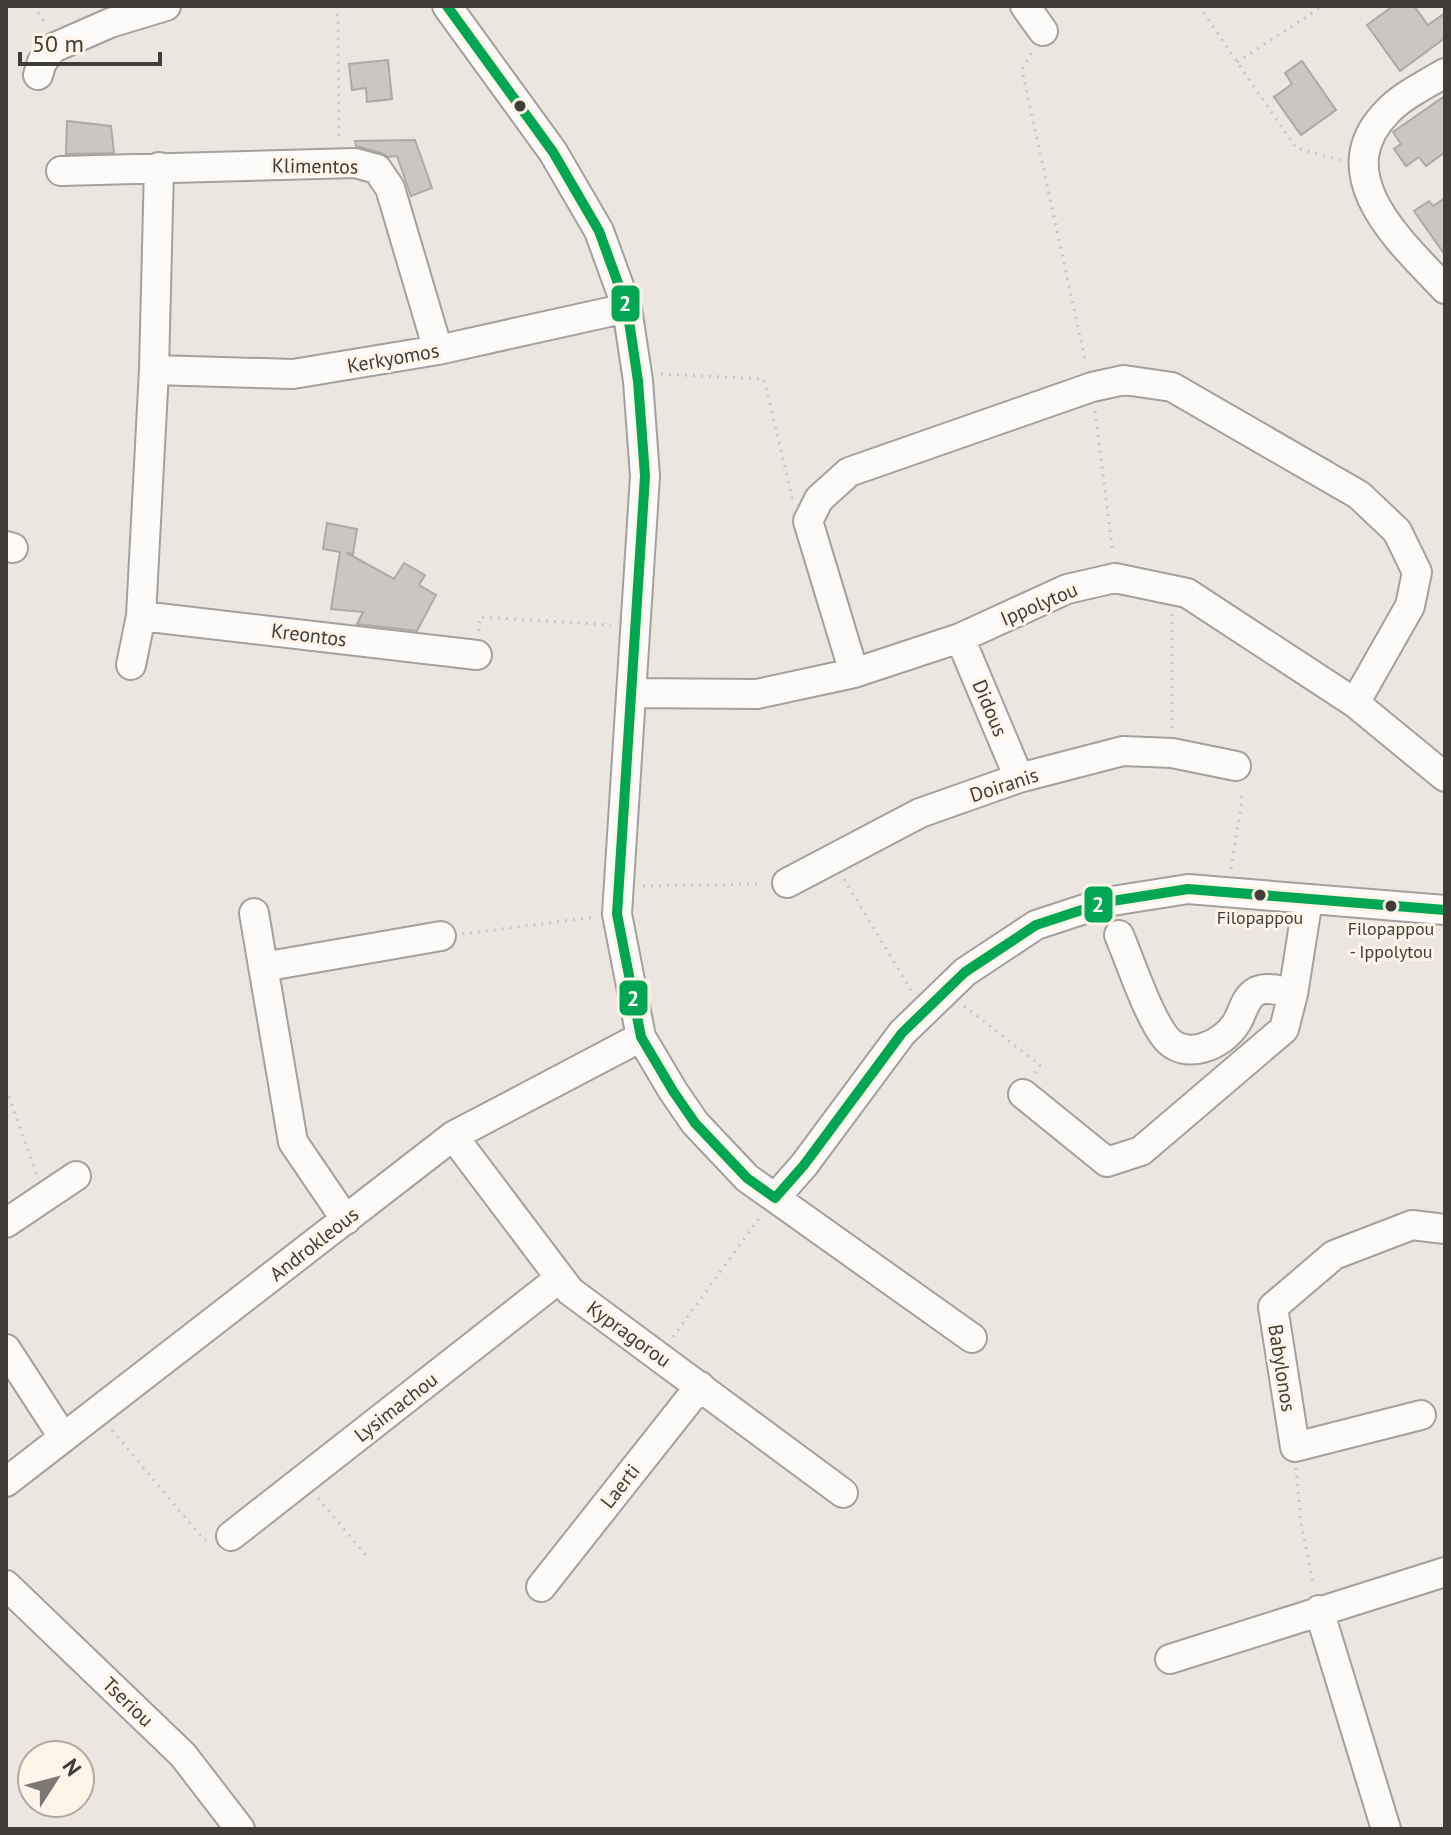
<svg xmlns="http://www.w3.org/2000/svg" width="1451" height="1835" font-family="'PT Sans',sans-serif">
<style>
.building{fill:#cbc6c1;stroke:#ada9a4;stroke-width:2}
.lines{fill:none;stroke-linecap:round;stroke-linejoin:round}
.minor-casing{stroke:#a4a09c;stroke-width:32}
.path{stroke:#c8c6c4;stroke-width:3;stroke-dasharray:2 6;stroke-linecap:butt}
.minor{stroke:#fcfbfa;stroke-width:28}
.bus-1-casing{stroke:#fef4e8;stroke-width:16}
.bus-1{stroke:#00a651;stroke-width:10}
.bus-dot{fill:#403c37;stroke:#fef4e8;stroke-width:3}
.labels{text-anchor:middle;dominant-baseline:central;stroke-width:6;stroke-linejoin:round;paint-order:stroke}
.bus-label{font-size:18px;fill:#403c37;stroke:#fef4e8}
.street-label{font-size:20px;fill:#403c37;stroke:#fef4e8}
.line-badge{stroke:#fef4e8;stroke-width:3}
.badge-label{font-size:22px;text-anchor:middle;font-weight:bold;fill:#fff}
</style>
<rect width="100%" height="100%" fill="#ece6e0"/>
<path class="building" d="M1393,6H1414L1428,25L1445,13V38L1400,71L1367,25Z
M388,60L392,99L367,102L366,88L352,90L349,64Z
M1302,61L1336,110L1301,135L1274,97L1292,84L1285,73Z
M1445,96V152L1426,166L1419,157L1406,166L1394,149L1401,144L1393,132Z
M67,121L111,126L114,153L66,154Z
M415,140L432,188L411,196L397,156L388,157L381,153L356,146L355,141Z
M1445,198V255L1414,211L1429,201L1433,206Z
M327,523L357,529L353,554L347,553L394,579L404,563L425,575L419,585L436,595L417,631L357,624L363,612L331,609L340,552L323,549Z"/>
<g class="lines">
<defs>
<path id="minor" d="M447,6L553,152L599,231L627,308L638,381L645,476L617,914L641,1037L673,1091L695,1123L747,1178L972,1338
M1025,6L1043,31
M1445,73C1427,84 1403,95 1388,111C1324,175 1402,243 1445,289
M38,75L42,62L53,48L110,23L166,6
M61,171L355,163L377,169L390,188L438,350
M154,370L293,374L438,350L627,308
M6,546L13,548
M141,616L477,655
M960,638L1019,778
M131,665L141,616L154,370L159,167
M854,673L808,521L819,499L849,472L1092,387L1124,380L1172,387L1359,495L1397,531L1417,572L1410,606L1355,703
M631,693L757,694L854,673L960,638L1067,589L1115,578L1187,593L1355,703L1445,777
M787,883L920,813L1019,778L1123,751L1172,753L1236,766
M254,913L293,1142L346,1220
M1119,935C1131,963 1147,1013 1165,1037C1184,1062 1223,1046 1237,1022C1243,1012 1245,997 1257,991C1268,986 1282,991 1293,994
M263,967L441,936
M1023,1094L1107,1162L1141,1151L1284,1029L1293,994L1308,899
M453,1136L570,1291L843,1493
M775,1198L804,1165L902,1033L965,972L1036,925L1106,902L1188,889L1445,910
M6,1223L76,1176
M6,1349L63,1437
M1421,1415L1295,1447L1273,1307L1334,1255L1412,1225L1445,1229
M6,1482L453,1136L641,1037
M231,1536L560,1278
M6,1585L183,1755L240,1829
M541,1587L700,1386
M1319,1610L1386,1829
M1170,1659L1445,1572"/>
</defs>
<use href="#minor" class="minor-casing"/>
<path class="path" d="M33,6L47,25
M336,6L338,23L339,139
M1199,6L1296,148L1340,160
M1031,53L1022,70L1086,364
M1237,62L1323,6
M661,374L764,379L793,501
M1095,411L1113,554
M1172,614V730
M479,631L480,617L611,625
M1231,869L1242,801L1240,790
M844,879L912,992
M643,886L763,884
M462,934L594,917
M964,1006L1040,1065L1033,1076
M6,1089L37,1175
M673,1337L760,1217
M112,1430L204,1540L209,1539
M1296,1468L1301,1523L1314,1587
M318,1498L369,1559"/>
<use href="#minor" class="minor"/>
<defs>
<path id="bus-1" d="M447,6L553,152L599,231L627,308L638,381L645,476L617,914L641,1037L673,1091L695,1123L747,1178L775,1198L804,1165L902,1033L965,972L1036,925L1106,902L1188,889L1445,910"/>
</defs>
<use href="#bus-1" class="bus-1-casing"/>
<use href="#bus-1" class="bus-1"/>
</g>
<g class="bus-dot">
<circle cx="520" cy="106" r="7"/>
<circle cx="1260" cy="895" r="7"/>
<circle cx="1391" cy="906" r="7"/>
</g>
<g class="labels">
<g class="bus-label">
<text x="1260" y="917">Filopappou</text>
<text x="1391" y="928">Filopappou<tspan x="1391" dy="23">- Ippolytou</tspan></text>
</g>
<g class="street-label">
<text transform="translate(315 166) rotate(1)">Klimentos</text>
<text transform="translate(393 358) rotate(-10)">Kerkyomos</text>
<text transform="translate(1039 604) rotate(-23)">Ippolytou</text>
<text transform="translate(309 635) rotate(7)">Kreontos</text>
<text transform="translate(990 708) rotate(67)">Didous</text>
<text transform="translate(1004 785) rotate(-18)">Doiranis</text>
<text transform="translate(314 1244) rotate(-38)">Androkleous</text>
<text transform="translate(629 1334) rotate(36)">Kypragorou</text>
<text transform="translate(1282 1368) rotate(81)">Babylonos</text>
<text transform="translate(396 1407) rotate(-38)">Lysimachou</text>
<text transform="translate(620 1486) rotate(-52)">Laerti</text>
<text transform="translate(128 1702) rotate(44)">Tseriou</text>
</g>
</g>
<g class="line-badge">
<rect x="610" y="284" width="31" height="39" rx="8" fill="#00a651"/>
<rect x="1083" y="885" width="31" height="39" rx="8" fill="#00a651"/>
<rect x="618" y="979" width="31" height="38" rx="8" fill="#00a651"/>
</g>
<g class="badge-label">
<text x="625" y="311">2</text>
<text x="1098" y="912">2</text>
<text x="633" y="1006">2</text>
</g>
<rect width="1451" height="1835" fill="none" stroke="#403c37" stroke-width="16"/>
<g transform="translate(56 1779) rotate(54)"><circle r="38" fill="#fef4e8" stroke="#b2aaa1" stroke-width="2"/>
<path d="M0-6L14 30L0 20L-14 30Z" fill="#7c7872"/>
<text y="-12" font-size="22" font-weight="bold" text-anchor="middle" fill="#403c37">N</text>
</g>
<path d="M20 52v12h140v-12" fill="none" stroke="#403c37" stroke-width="4"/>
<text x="32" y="52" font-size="24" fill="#403c37" stroke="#fef4e8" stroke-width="6" paint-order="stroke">50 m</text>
</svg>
